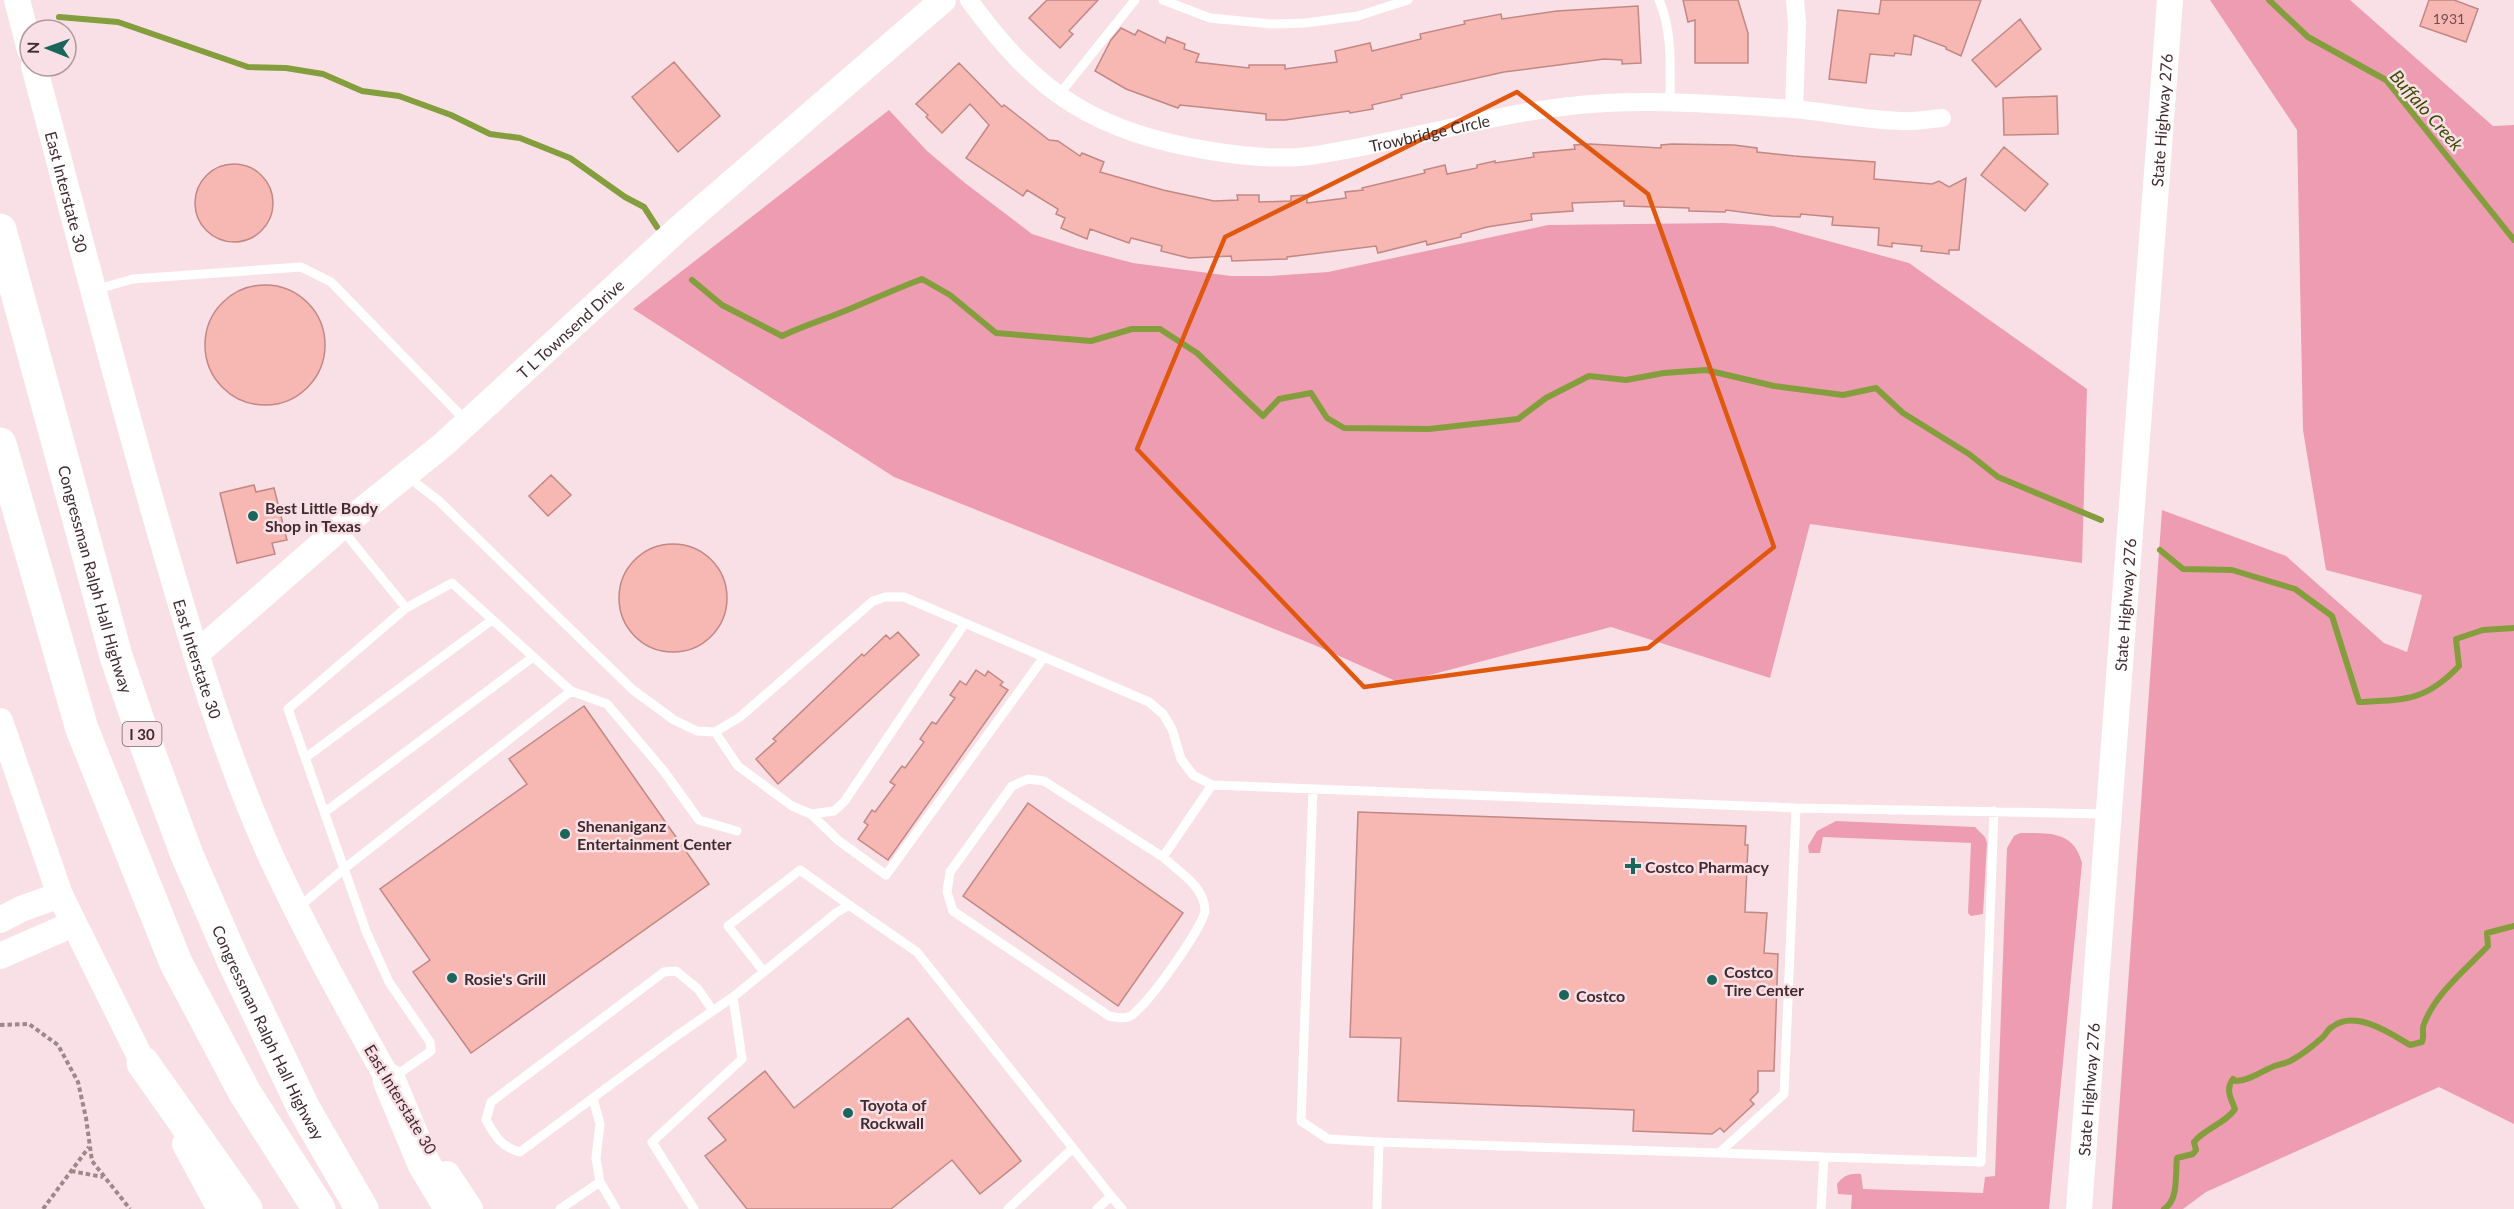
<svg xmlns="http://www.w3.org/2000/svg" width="2514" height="1209" font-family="Lato,sans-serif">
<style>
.green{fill:#ee9cb1}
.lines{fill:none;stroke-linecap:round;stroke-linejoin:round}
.stream{stroke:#849e3e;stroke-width:6}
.building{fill:#f7b7b3;stroke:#c18885;stroke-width:1.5}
.path{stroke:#9f878c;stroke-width:4;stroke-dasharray:4.5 3;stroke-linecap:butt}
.lane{stroke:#fff;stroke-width:9}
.street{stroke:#fff;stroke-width:18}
.secondary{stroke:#fff;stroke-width:26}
.highway{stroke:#fff;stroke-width:33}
.marked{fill:none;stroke:#e0570e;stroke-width:4.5;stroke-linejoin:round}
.poi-dot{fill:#1b655b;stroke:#f9e0e6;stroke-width:2}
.labels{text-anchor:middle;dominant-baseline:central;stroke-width:5;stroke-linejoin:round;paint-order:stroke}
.number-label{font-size:14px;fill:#6f4e51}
.shield{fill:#f9e0e6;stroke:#796167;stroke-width:1.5}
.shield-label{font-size:15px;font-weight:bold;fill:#422b30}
.street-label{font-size:16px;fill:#422b30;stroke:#f9e0e6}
.poi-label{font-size:16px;font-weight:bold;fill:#422b30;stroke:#f9e0e6;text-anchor:start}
.water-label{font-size:18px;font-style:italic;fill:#3a4b00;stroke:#f9e0e6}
</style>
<rect width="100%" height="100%" fill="#f9e0e6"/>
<path class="green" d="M2210,0H2350L2493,126L2514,125V1124L2439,1087L2206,1192L2183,1209H2112L2162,510L2286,556L2384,643L2407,652L2422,595L2326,570L2303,430L2297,130Z
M889,110L927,151L965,183L1032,234L1076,248L1133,263L1231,276H1270L1328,272L1548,225L1724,223L1773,226L1909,263L2087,389L2082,563L1810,524L1770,678L1611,627L1400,683L1312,644L894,477L633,309Z
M1836,821L1975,827L1985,837L1987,843L1983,914L1971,916L1968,913L1971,843L1823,837L1820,853H1809L1808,846L1817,831Z
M2020,833C2047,833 2074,830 2082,863L2049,1209H1851L1852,1195L1838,1194L1837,1184C1844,1175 1850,1173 1861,1174L1863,1189L1983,1193L1985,1177L1995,1176L2007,848L2014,836Z"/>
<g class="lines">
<path class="stream" d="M2269,0L2308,37L2386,80L2514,240
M59,17L118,22L248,67L286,68L323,74L362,91L399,96L451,115L490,134L520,138L570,158L625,197L644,207L657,227
M692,280L722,305L782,336C805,325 829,318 852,308C876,298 898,288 922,279L950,295L996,333L1091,341L1132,329H1160L1197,353L1263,416L1279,399L1311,393L1327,418L1344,428L1429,429L1518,419L1546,398L1589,376L1626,380L1664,373L1706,370L1774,386L1843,395L1876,388L1903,413L1969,454L1998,477L2101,520
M2160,550L2183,569L2232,570L2295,589L2332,616L2359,702C2405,700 2426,701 2459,666L2456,639L2483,630L2514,628
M2164,1209C2179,1200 2175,1174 2177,1158L2193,1154L2196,1150L2194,1142C2205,1128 2225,1124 2235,1109C2231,1099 2225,1089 2233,1079L2236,1081C2250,1080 2259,1073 2270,1068C2277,1064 2286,1064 2292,1060C2303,1054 2314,1045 2323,1037C2326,1034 2328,1029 2332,1027C2355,1009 2390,1033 2410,1045L2422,1042C2425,1035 2421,1030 2424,1024C2435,994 2466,969 2488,946L2487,933L2514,926"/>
</g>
<path class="building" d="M1047,0H1098L1069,31L1073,34L1060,48L1029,18Z
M1683,0H1738L1748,33V63H1695V20L1688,22Z
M1881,0H1981L1961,56L1946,49V47L1914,35L1911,55L1895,53L1894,56L1870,54L1866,83L1829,79L1838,10L1879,14Z
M2429,0H2454L2478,9L2466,42L2420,26Z
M1638,6L1641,63L1622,64V60L1604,59L1504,72L1401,95L1402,98L1372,105L1373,109L1350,113L1349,111L1285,120H1266V114L1180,105L1178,108L1126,89L1095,71L1111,40L1121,28L1135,35L1138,30L1165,43L1167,37L1185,44L1184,49L1199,54L1196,62L1249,68V65H1285V69L1337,62L1335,51L1370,43L1372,51L1421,39L1420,34L1465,24L1464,21L1501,14L1502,19L1557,11Z
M2020,19L2041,49L1996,87L1972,60Z
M674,62L720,116L678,152L632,97Z
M959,63L1002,107L1004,105L1049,140L1058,141L1080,156L1082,153L1104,162L1100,172L1163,190L1214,201L1238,200L1237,195H1259V202L1291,201V196L1307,195V203L1346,198L1345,192L1363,190L1362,188L1425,173L1424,170L1445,165L1447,174L1477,168V165L1495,161V163L1534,157L1533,153L1575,149L1574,145L1590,144L1661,148V145L1672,144L1734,145L1757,148V152L1794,156L1875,162L1874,179L1932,184L1939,181L1949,187L1966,178L1959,250H1949V254L1921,251L1922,246L1892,243V247L1878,245L1879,228L1832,225L1833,217L1801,214L1800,217L1772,216L1726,210L1725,212L1689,211V208L1624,206V201L1572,203L1573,211L1531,214L1532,220L1487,227L1461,234V237L1427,245L1426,241L1378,253L1376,246L1287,257V259L1232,261L1231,256L1189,258L1161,251L1162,246L1131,238L1129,243L1090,229L1087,239L1061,228L1065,218L1056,214L1058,209L1027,190L1023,196L966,158L989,125L970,104L942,133L926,117L928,115L916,104Z
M2057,96L2058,134L2004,135L2003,98Z
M2004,147L2048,184L2025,211L1981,175Z
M195 203a39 39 0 1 1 78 0a39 39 0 1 1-78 0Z
M205 345a60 60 0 1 1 120 0a60 60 0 1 1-120 0Z
M551,475L571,495L548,516L529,496Z
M254,485L256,492L274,488L287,540L272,543L275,554L237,563L220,493Z
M619 598a54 54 0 1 1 108 0a54 54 0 1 1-108 0Z
M898,632L919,655L778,784L756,759L776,741L773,739L862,654L864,656L886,635L890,639Z
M976,670L985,676L988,671L1003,682L1000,685L1008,690L888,860L858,839L868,825L864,822L872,810L875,812L895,785L890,782L902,766L905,768L924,742L920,739L932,722L936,724L955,698L950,695L960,681L966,685Z
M584,706L709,884L471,1053L413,972L430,960L380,889L527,784L509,759Z
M1028,803L1183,913L1118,1006L963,896Z
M1358,812L1746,826L1745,845H1748L1745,912L1767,913L1764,953L1778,954L1774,1071H1758V1092L1750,1100L1754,1104L1724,1132L1720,1128L1712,1134L1633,1131L1634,1110L1398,1101L1401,1038L1350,1037Z
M908,1018L1021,1161L980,1194L952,1160L891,1209H747L705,1156L726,1140L708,1118L765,1071L794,1108Z"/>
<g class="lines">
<path class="path" d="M0,1025L29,1024L58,1045L78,1082L86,1118L92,1161L130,1209
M71,1171L103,1177
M43,1209L89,1147"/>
<path class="lane" d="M1163,0L1210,18L1272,24L1305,23L1358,16L1408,0
M1659,0C1673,32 1670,69 1670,103
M1058,96L1135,0
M94,290L133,279L301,267L331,282L466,421
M408,477L439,501L633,690L674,720L697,731L715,732L740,717L873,601L885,597H904L1149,702L1163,714L1172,729L1181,759L1193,775L1212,785L1796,808L2107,814
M571,691L607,704L663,770L699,820L737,831
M715,732L738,766L792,806L811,814L834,811L844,802L965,623
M305,758L492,620
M1313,789L1301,1121L1328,1139L1379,1142L1377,1209
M325,812L533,657
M811,814L839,841L886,875L1044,657
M1163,857C1179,872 1204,886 1205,910C1205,925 1142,1014 1128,1017C1122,1019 1114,1017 1109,1016L953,911L947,892L950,872L1012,786L1028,779L1044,781L1163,857L1212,785
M299,907L345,868L571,691L452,583L406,608L341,528
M764,972L728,926L800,870L849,905
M713,1011L698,989L676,971L664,972L491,1102L486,1120C495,1136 501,1147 520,1152L675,1037L733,997
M394,1077L431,1051L430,1042L389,982L366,931L288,709L406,608
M593,1099L600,1124L596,1158L600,1182L616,1209
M1379,1142L1719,1153L1784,1094L1796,808
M1719,1153L1824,1157
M1111,1196L1122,1209
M560,1209L600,1182
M694,1209L652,1142L742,1059L733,997L836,913L849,905L917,952L1111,1196L1097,1209
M1008,1209L1073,1148
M1821,1209L1824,1157L1981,1162L1994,811"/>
<g class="street">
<path id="s1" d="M969,0C1037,94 1095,132 1211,151C1242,156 1278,160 1309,156C1409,142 1505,108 1606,103C1668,100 1731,105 1793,109C1829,112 1865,120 1901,121C1915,122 1929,119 1942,118"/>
<path d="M1794,109L1797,23L1795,0"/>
</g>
<g class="secondary">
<path d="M17,0L30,50"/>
<path id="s2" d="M34,66C78,231 120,397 168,560C197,659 227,758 269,852C307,935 352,1015 397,1095"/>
<path id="s3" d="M196,654L341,527L444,444L678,229L943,0"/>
<path d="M0,721L60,895L151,1079"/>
<path d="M0,920L21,909L60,895"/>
<path d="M0,956L73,924"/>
<path d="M185,1144L220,1209"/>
<path d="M447,1174L470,1209"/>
<path id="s4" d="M2079,1209L2170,0"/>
</g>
<g class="highway">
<path id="s5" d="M0,230L116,656L147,747L187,855L233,960L304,1109L362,1209"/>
<path d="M0,444L82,729L176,963L245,1093L319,1209"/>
<path d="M143,1063L246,1209"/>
<path d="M389,1080L424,1164L451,1209"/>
</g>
</g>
<path class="marked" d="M1517,92L1648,194L1774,547L1648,648L1364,687L1137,449L1225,237Z"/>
<g class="poi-dot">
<circle cx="253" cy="516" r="6"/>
<circle cx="565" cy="834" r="6"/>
<path d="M1630 857h6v6h6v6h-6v6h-6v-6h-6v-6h6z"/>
<circle cx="452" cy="978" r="6"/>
<circle cx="1712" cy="980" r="6"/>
<circle cx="1564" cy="995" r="6"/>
<circle cx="848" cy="1113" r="6"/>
</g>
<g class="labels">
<g class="number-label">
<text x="2449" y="18">1931</text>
</g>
<rect class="shield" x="122.5" y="722" width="39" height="24" rx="4.5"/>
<g class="shield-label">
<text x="142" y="734">I 30</text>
</g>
<g class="street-label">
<text stroke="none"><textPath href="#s4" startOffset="1092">State Highway 276</textPath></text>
<text stroke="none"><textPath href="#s1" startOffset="516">Trowbridge Circle</textPath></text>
<text stroke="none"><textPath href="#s2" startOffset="130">East Interstate 30</textPath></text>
<text stroke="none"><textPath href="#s3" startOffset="496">T L Townsend Drive</textPath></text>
<text stroke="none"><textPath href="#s5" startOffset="362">Congressman Ralph Hall Highway</textPath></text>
<text stroke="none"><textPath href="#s4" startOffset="606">State Highway 276</textPath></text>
<text stroke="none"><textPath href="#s2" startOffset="615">East Interstate 30</textPath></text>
<text stroke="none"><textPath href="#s5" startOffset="848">Congressman Ralph Hall Highway</textPath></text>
<text stroke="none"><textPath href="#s4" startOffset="120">State Highway 276</textPath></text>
<text transform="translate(401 1099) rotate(59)">East Interstate 30</text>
</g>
<g class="poi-label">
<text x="265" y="507">Best Little Body<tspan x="265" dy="18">Shop in Texas</tspan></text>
<text x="577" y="825">Shenaniganz<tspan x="577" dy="18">Entertainment Center</tspan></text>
<text x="1645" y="866">Costco Pharmacy</text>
<text x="1724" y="971">Costco<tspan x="1724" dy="18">Tire Center</tspan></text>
<text x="464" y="978">Rosie's Grill</text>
<text x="1576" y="995">Costco</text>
<text x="860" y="1104">Toyota of<tspan x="860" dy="18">Rockwall</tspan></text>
</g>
<g class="water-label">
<text transform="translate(2427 110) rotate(49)">Buffalo Creek</text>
</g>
</g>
<g transform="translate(48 48) rotate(271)"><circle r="28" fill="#f9e0e6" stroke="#b0989d" stroke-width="1.5"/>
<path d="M0-4.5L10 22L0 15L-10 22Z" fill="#1b655b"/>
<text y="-9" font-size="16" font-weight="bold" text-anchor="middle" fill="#422b30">N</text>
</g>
</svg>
